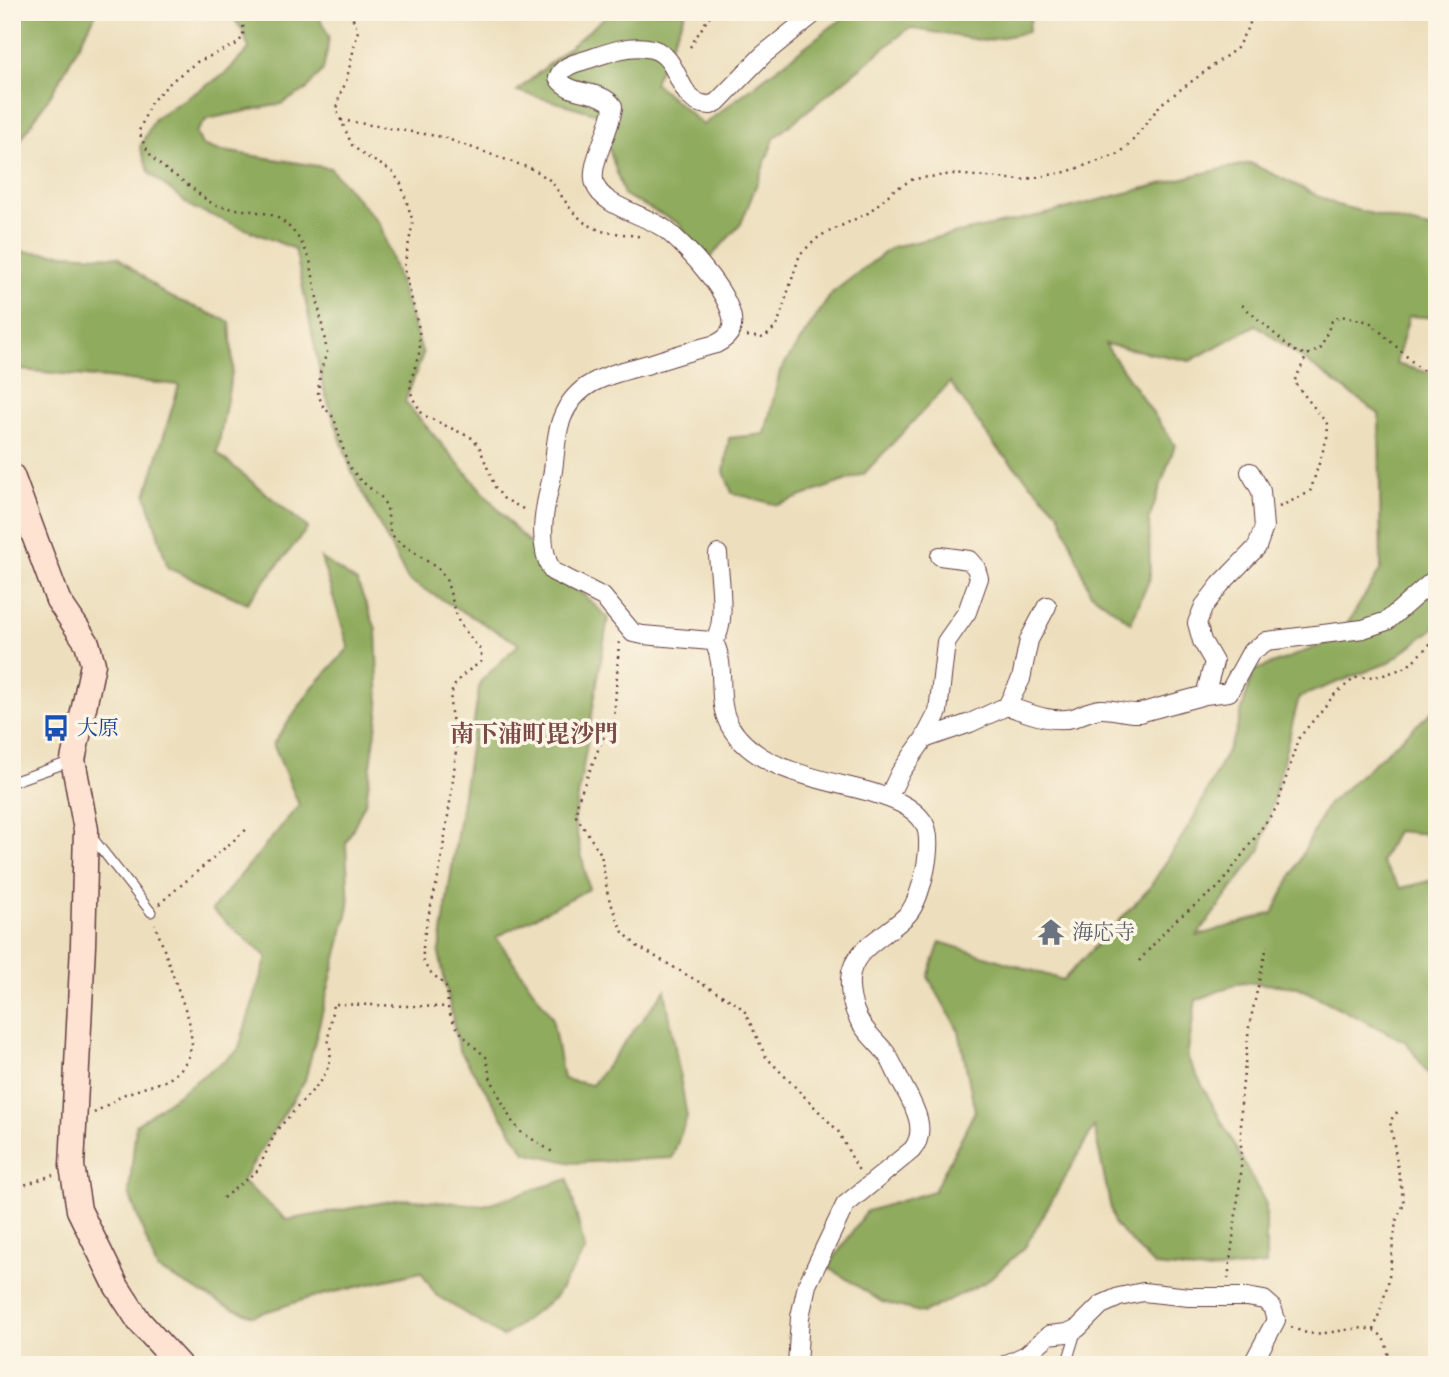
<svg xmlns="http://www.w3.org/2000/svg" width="1449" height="1377" font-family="Alegreya,'Noto Serif JP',serif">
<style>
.forest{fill:#8fab5d;stroke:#6c6544;stroke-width:2}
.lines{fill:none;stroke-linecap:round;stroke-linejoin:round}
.lane-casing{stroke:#623c41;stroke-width:11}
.street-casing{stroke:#623c41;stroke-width:20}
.secondary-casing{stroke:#623c41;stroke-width:27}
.path{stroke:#623c41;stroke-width:2.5;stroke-dasharray:2 5;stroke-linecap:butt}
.lane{stroke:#fff;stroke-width:9}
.street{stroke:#fff;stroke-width:18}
.secondary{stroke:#fee3d2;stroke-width:24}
.labels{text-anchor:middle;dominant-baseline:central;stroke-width:7;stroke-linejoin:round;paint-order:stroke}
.transit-label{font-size:21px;fill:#164399;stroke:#fcf5e5;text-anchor:start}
.worship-label{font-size:21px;fill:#5b616d;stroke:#fcf5e5;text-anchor:start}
.quarter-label{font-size:24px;font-weight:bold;fill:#7a4948;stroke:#fcf5e5}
</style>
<rect width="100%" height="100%" fill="#fcf5e5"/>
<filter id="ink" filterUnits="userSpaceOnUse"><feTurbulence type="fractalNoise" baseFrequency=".0143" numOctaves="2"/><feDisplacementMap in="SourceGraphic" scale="14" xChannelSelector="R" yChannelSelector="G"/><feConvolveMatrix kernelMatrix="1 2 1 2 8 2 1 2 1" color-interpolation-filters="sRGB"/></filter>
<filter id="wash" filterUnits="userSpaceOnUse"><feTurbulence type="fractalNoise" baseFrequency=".00686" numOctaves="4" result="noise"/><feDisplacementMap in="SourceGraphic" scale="28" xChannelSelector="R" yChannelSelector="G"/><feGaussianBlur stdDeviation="1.57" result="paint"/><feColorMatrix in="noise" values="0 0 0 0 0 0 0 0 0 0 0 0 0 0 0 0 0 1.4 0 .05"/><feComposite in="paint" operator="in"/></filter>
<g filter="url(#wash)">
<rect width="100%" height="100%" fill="#eddfbd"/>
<path class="forest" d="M12,12H97L57,85L12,153Z
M229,12H316L329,36L327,52L323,70L306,90L281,104L207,119L196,132L202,145L217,150L330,168L380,224L423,354L405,402L516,530L608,618L574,821L589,889L496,937L552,1017L563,1079L592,1085L665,990L687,1117L672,1158L573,1163L525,1152L459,1049L439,953L480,682L519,644L408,580L352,472L323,387L295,249L193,208L150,174L140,147L155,118L225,74L249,49L243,31Z
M611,12H686L654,82L703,125L832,26L853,12H1032L1028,32L985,41L909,28L775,137L741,224L709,259L678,223L624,195L598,114L517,91Z
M1250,163L1337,205L1437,230V318L1409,316L1396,364L1437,375V492L1432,497L1437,503V622L1433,629L1388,663L1299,697L1261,849L1197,936L1273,913L1327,805L1437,707V835L1396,831L1381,862L1401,888L1437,879V1086L1406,1042L1298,987L1242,982L1196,1000L1187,1057L1266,1204V1265L1206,1271L1155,1266L1114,1224L1094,1127L1025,1247L986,1282L923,1313L882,1302L828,1267L867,1211L934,1191L975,1111L959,1031L928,977L940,942L1063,980L1148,890L1192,821L1235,735L1253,671L1338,639L1381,569L1379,414L1256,325L1190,361L1105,344L1175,445L1149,519L1150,578L1131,623L1090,592L1059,513L995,446L950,382L864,474L778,505L732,493L724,472L729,438L765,434L780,371L832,293L892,247L1042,215L1195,175Z
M12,251L118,257L166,295L230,322L233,367L217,453L308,528L247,603L168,568L146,495L179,385L12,369Z
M321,558L357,582L376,629L379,708L366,801L346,843L349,907L305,1080L242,1181L287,1220L401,1199L484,1205L568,1179L585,1251L555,1297L503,1337L436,1295L421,1272L309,1298L253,1316L224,1305L157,1269L129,1193L136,1125L238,1050L267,957L212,910L299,805L273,744L312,688L349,648Z"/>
</g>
<g filter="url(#ink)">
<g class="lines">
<defs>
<path id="lane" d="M12,782L72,761
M91,836L151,912
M1066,1365L1077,1329"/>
<path id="street" d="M713,642C728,626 719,576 718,554
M1205,695L1229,692L1251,652L1267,641L1363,629L1387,621L1437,577
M1007,706L1021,679L1029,640L1047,606
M924,739L938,712L946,642L967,612L979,578L976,568L969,560L940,556
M888,798L900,773L924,739L970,723L1007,706C1029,713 1050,723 1073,718C1082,715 1090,710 1100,709C1113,708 1125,714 1139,713L1205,695L1214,662L1202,641L1197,623L1204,606L1220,585L1257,547L1264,527L1261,491L1250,472
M797,1365L800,1317L807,1285L845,1205L912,1150C930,1129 911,1101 901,1082C896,1072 892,1062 886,1053C877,1042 866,1033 859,1020C853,1009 849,993 850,979C852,947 889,935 908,914C922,898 935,841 924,823C913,805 889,798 870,792C823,779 756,771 730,726C715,700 727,670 715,644L711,641L643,635L633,633L603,597L552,571C537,544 544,509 551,481C556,461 554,437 562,418C577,379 613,374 649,364C671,357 693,350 716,344C722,341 729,336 731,330C742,304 685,245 666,230C648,215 602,207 595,184C588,164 612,129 613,106C600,88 570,97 558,78C562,65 577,63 589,59C607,53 627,45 647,48C684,52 673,106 711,105L717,102L763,55L816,12
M1005,1365L1026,1355L1049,1335L1067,1333L1078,1328L1101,1305L1119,1297L1143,1292L1189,1297H1247L1264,1300L1272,1307L1276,1320L1252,1365"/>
<path id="secondary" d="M12,476L58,600L87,643L93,664L73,760L86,830L83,945L72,1166L79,1210L117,1287L139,1321L179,1365"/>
</defs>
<use href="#lane" class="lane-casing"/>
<use href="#street" class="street-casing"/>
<use href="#secondary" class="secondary-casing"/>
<path class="path" d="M240,12L244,30L242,38L237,44L197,62L173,80L151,102L139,131C150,164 163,166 188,185C199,193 206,202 219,206C235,210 252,210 268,214C288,219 303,242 310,260L327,352L320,373L318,394L323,406L334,418L348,465L360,480L382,498L387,508L390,531L395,539L440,570L446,579L459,623L481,651V662C470,670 456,677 452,692C446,710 458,731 456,750C453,789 446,828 440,867C437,890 418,941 424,962C428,973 438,977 445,986C449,992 447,999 448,1007C453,1029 470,1043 486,1057L490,1077L511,1120L521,1132L554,1153
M350,12L358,31L346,82L339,97L337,111L352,145L362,154L392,171L401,184L413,222L404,267L419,329L420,350L410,384L412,397L423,415L472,438L479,446L495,487L503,498L527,511
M690,47L712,12
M341,120L442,137L535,170L551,181L572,211L585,223L601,231L644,237
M1242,305L1294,351L1307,355L1320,349L1332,321L1341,316L1370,322L1420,369L1437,377
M747,336L764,338L777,326L800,254L820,236L868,213L894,190L913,179L953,174L1021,180L1066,172L1119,154L1134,139L1161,104L1237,48L1250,23L1251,12
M1279,507L1310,492L1327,438L1328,425L1294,382L1307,355
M619,642L614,721L602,740L578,800L576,816L601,854L608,896L623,932L637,946L737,1004L745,1012L766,1057L838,1131L859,1171
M159,904L247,829
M1139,961L1173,922L1219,887L1277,807L1298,739L1335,694L1355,678L1381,676L1407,667L1437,637
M94,1113L125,1094L168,1080L180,1070L188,1059L192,1043L189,1020L155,924
M12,1189L53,1175
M223,1198L258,1170L276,1131L322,1080L329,1065L331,1052L328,1039L333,1004L448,1007
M1228,1279L1241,1173V1100L1249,1027L1267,946
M1291,1327C1296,1329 1302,1332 1307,1333C1343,1338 1388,1305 1389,1365
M1374,1330L1388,1284L1396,1221L1404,1204L1390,1121L1398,1111"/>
<use href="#lane" class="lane"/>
<use href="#street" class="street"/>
<use href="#secondary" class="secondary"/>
</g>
</g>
<defs>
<symbol id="bus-bare" viewBox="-9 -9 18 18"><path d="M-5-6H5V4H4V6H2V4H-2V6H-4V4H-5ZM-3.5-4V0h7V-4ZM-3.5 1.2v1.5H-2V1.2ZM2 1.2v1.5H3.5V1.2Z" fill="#1a4fb4" stroke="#fcf5e5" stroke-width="2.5" paint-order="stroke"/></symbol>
<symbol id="temple-bare" viewBox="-9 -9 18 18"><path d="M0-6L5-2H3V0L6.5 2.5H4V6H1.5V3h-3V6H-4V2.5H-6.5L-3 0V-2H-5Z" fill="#6b7280" stroke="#fcf5e5" stroke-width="2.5" paint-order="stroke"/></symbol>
</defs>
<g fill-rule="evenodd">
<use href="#bus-bare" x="37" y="709" width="38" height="38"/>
<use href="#temple-bare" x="1032" y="913" width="38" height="38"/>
</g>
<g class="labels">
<g class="transit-label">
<text x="77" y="728">大原</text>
</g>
<g class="worship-label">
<text x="1072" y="932">海応寺</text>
</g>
<g class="quarter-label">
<text x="534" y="734">南下浦町毘沙門</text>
</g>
</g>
<rect width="1449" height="1377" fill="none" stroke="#fcf5e5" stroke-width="42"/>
</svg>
